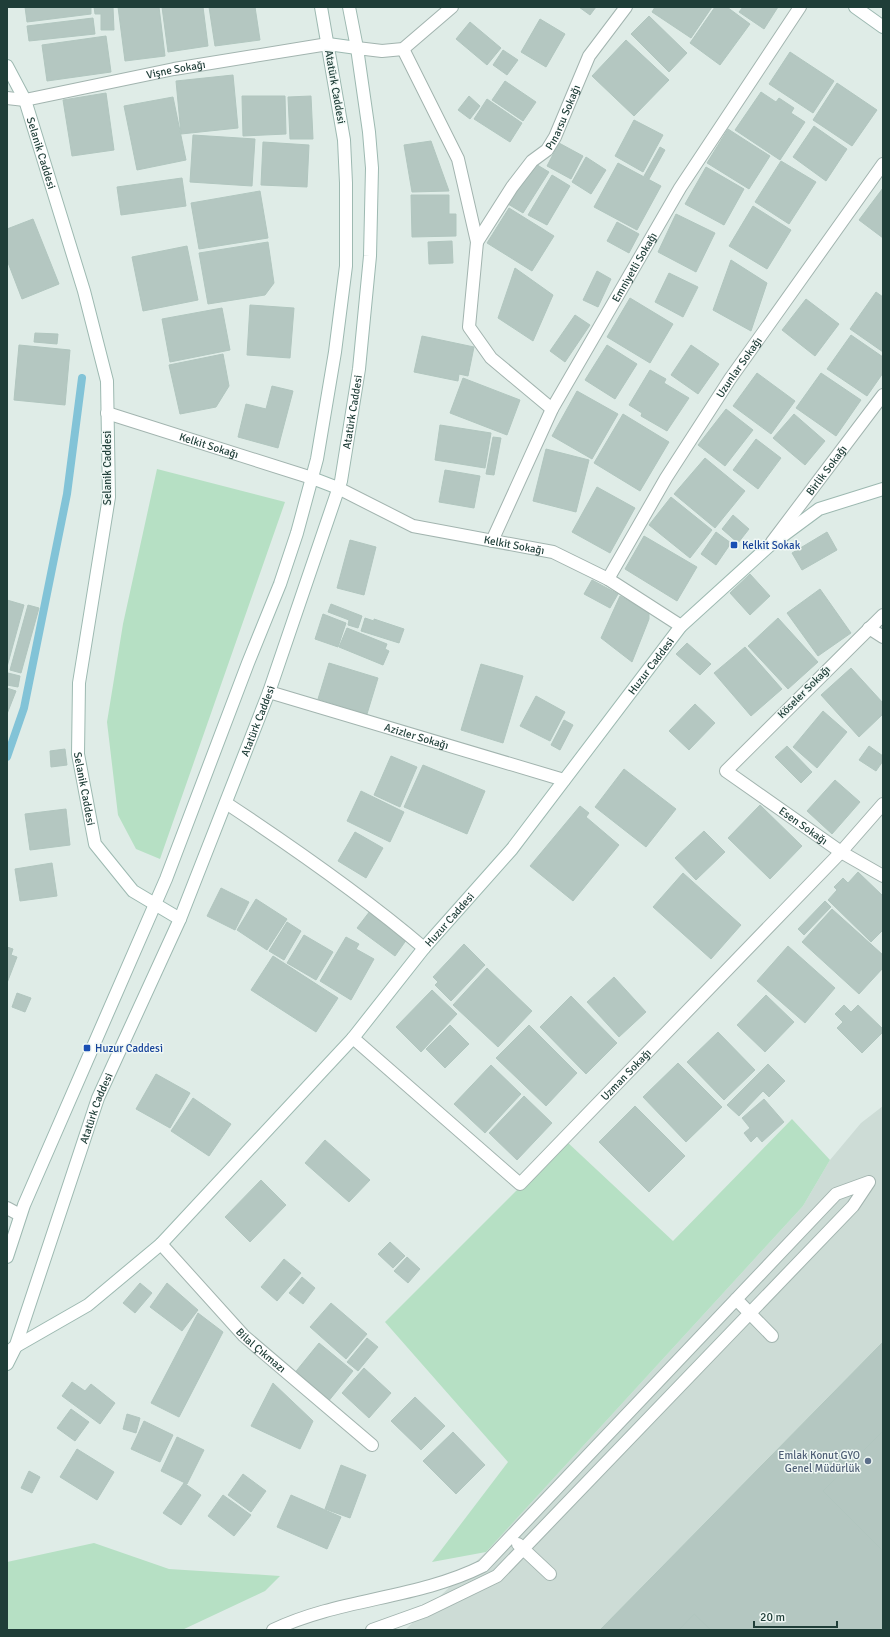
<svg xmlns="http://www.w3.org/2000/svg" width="890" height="1637" font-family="Signika,sans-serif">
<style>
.built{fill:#cddcd6}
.green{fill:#b6e0c4}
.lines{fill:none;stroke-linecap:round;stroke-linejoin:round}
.stream{stroke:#82c3d7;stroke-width:8}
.building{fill:#b4c7c1;stroke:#b1c6bf}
.service-casing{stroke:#a2b4af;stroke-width:14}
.minor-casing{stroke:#a2b4af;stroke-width:14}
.secondary-casing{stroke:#9db9b1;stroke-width:14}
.service{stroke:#fff;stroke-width:12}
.minor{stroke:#fff;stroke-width:12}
.secondary{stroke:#fff;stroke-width:12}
.transit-dot{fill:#1a4fb4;stroke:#f0f8f5;stroke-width:1.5}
.service-dot{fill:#5c6f8a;stroke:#f0f8f5;stroke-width:1.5}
.labels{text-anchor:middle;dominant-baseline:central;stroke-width:3;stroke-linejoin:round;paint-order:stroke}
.street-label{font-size:11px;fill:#1f3e38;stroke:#f0f8f5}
.transit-label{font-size:11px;fill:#164399;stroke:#f0f8f5;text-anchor:start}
.service-label{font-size:11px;fill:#4e5e75;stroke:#f0f8f5;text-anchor:end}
</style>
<rect width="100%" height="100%" fill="#dfece7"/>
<path class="built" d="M883,1106V1630H405L486,1552L803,1206L830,1160L861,1123Z"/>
<path class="green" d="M157,469L285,502L160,859L136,849L118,815L107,722L123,624Z
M792,1119L830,1160L803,1206L486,1552L432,1562L508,1462L385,1322L566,1141L673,1241Z
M94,1543L169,1569L280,1576L265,1591L182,1630H7V1562Z"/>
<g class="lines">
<path class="stream" d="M7,757L24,708L67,494L82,378"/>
</g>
<path class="building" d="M25,7H91V14L27,22Z
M94,7H113L114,30H101V14H95Z
M118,7H159L165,56L125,61Z
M162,7H203L208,46L168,52Z
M209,7H255L260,40L215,46Z
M579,7H596L590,15Z
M655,7H712L691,38L652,12Z
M715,7H727L750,24L720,65L690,43Z
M743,7H778L764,29L739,12Z
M649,16L687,53L669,72L631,34Z
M93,18L95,34L29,41L27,26Z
M540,19L565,34L546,67L521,52Z
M470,22L501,48L487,65L456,39Z
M106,36L111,72L47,81L42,45Z
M626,40L669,80L634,116L592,76Z
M503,50L518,60L507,75L493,65Z
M790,52L834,81L813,113L769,84Z
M233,75L238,128L181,134L176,81Z
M505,81L536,102L523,121L492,100Z
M837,83L877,110L852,146L813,120Z
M761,92L776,102L779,98L794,108L791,113L805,122L780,160L735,130Z
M106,93L114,150L72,156L63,100Z
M242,96H285L286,134L243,136Z
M311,96L313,139H290L288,97Z
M469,96L480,106L470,119L458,110Z
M173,97L186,160L137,170L124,106Z
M487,99L522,123L510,142L474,119Z
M634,120L663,135L643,172L615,156Z
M814,126L847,149L826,181L793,157Z
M728,129L770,156L749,189L707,163Z
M193,135L255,139L252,186L190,182Z
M431,141L449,191L412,192L404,145Z
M263,142L309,145L307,187L261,185Z
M559,143L583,156L571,179L547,166Z
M660,147L665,150L649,179L644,176Z
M586,157L606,170L591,194L572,182Z
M781,161L816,182L789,224L755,202Z
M534,163L549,172L523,213L508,204Z
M618,163L661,186L637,230L594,207Z
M706,167L744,189L724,225L685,204Z
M552,175L570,186L547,225L528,215Z
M182,178L186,206L121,215L117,187Z
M883,188V238L859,220Z
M260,191L268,238L199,249L191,203Z
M411,195H449V214H456V236L412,237Z
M753,206L791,230L767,269L729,246Z
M509,208L554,236L532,271L487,243Z
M676,214L715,233L696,272L658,252Z
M33,219L59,284L22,299L7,260V229Z
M617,222L639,234L629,253L607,241Z
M452,241L453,263L429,264L428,242Z
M268,242L274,283L265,295L208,304L199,253Z
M187,246L198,300L143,311L132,257Z
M731,260L767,283L751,331L713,310Z
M515,268L553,295L533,341L498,318Z
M597,271L611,279L598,307L583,300Z
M669,273L698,287L683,317L655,302Z
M876,292L883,297V352L850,329Z
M630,298L673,324L650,363L607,337Z
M806,299L839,324L815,356L782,330Z
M250,305L294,308L290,358L247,355Z
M222,308L230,350L170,362L162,319Z
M575,315L590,325L565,362L550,351Z
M35,333L58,334L57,344L34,342Z
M851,335L883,357V373L867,396L827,369Z
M422,336L474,347L468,376L459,374L458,381L414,372Z
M19,345L70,350L65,405L14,400Z
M607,345L637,364L615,399L585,380Z
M691,345L719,364L698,394L671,375Z
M223,354L229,386L216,407L180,414L169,365Z
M650,370L666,379L664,383L689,398L667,431L641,416L642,413L629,405Z
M757,373L795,401L771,434L733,406Z
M821,373L861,400L836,436L796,408Z
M463,378L520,400L507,435L450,413Z
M272,386L293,391L278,448L238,437L246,404L266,409Z
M577,391L618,414L592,459L552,436Z
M726,409L753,430L725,466L698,445Z
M623,414L669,442L640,491L594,463Z
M794,414L825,441L805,465L773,438Z
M440,425L491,433L485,468L435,460Z
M493,437L501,438L494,475L486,474Z
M756,439L781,458L758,489L733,470Z
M546,449L589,460L576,512L533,501Z
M705,458L745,491L715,528L674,494Z
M445,470L480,476L474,508L439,502Z
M597,487L635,508L610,553L572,532Z
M671,497L712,530L690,558L649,525Z
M733,515L749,529L738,543L722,529Z
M716,532L731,543L716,565L701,554Z
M827,532L837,550L802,570L792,553Z
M644,536L697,567L677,601L625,569Z
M350,540L376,547L364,595L337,588Z
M750,574L770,596L750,615L730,593Z
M592,580L618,594L610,608L584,594Z
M820,589L851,633L818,656L787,613Z
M620,596L649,612V619L632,662L601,638Z
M7,600L24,605L7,667Z
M331,604L362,616L358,628L348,625L349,620L328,612Z
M28,605L39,608L21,673L10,670Z
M323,614L346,623L338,647L315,639Z
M365,618L374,621V619L404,629L399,643L361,631Z
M778,618L818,662L788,689L748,646Z
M347,628L387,644L385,649L389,651L383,665L339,647Z
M687,643L711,664L700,675L676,654Z
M745,647L782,689L751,716L714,673Z
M329,663L378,678L367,714L318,699Z
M481,664L523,676L503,743L461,730Z
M851,668L883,703V714L859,737L821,695Z
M8,673L20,676L18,687L7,685Z
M7,688L16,691L7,714Z
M536,696L565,712L550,741L520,726Z
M695,704L715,723L689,750L669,731Z
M823,711L847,732L817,768L793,747Z
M564,720L573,725L560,750L551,745Z
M787,746L812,772L801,783L775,757Z
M869,746L883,756V761L876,771L859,760Z
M65,749L67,765L51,767L50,751Z
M391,756L417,767L400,807L374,795Z
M423,765L485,791L467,834L404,807Z
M624,769L676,809L646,847L595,807Z
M835,780L860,802L832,834L807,811Z
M361,791L404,812L390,842L347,821Z
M760,805L802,846L770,879L728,838Z
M580,806L589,813L586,817L619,845L573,901L530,866Z
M66,809L70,845L30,850L25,814Z
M704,831L725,852L696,880L675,858Z
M355,832L383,848L366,878L338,861Z
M52,863L57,896L20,901L15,869Z
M858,872L883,896V930L871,942L828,900L837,890L834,887L843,878L848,883Z
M683,873L741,925L711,959L653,907Z
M221,888L249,902L235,930L207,916Z
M256,899L287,919L267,950L237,930Z
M825,901L831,907L804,935L798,929Z
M832,909L883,955V968L859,994L802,942Z
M370,911L407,939L395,956L357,928Z
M287,922L301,931L284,960L269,951Z
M304,935L333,952L316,980L287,963Z
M346,937L359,944L356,949L374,959L351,1000L320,981Z
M464,944L485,965L451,1001L435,985L438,982L433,977Z
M788,946L835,988L805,1023L757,981Z
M7,947L13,949L11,955L17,957L7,983Z
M273,956L338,998L316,1032L251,990Z
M487,968L532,1011L498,1047L453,1005Z
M614,977L646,1012L619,1037L587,1002Z
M432,990L457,1014L421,1052L396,1027Z
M17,993L31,998L25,1012L12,1007Z
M766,995L794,1022L765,1052L737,1025Z
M571,996L617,1043L586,1074L540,1027Z
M844,1005L851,1012L858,1005L883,1029V1032L862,1053L837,1028L843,1022L835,1014Z
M450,1025L469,1044L445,1068L426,1049Z
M529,1025L577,1073L546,1106L496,1058Z
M718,1032L755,1070L724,1100L687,1062Z
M678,1063L722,1107L686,1142L643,1097Z
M768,1064L785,1081L769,1097L763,1091L739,1116L727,1105Z
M491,1065L521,1094L485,1133L454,1104Z
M156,1074L190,1093L170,1128L136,1109Z
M524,1096L552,1123L517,1160L489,1133Z
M193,1098L231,1124L209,1156L171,1131Z
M764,1099L784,1122L762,1142L757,1136L751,1142L744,1133L750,1128L742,1118Z
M635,1106L685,1156L649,1192L599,1142Z
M325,1140L370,1180L349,1202L305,1163Z
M261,1180L286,1205L250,1242L225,1217Z
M390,1242L405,1256L393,1268L378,1254Z
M407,1257L420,1269L408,1283L394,1271Z
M284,1259L301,1273L277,1301L261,1287Z
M302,1277L315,1288L303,1304L289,1293Z
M140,1283L152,1293L135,1313L123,1303Z
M167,1283L198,1310L182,1331L150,1307Z
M331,1303L367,1334L346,1359L310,1327Z
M198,1313L223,1332L179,1417L151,1403Z
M367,1338L378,1347L358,1371L347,1362Z
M883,1342V1630H600Z
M319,1343L353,1371L327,1403L293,1375Z
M364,1368L391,1393L369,1418L342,1393Z
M72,1382L85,1391L91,1384L115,1403L100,1424L62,1396Z
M273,1383L313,1421L300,1449L251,1426Z
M415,1397L445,1426L421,1450L391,1421Z
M71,1409L89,1422L75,1441L57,1428Z
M127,1414L140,1418L136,1433L123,1429Z
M144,1421L173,1435L160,1462L131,1449Z
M883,1431V1551L823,1491Z
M453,1432L485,1465L456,1494L423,1461Z
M177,1437L204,1450L187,1484L161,1471Z
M77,1449L114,1472L97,1500L60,1477Z
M341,1465L366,1475L350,1518L325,1509Z
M29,1471L40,1477L32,1493L21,1488Z
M243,1474L266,1491L251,1512L228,1495Z
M184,1483L201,1495L181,1525L163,1513Z
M223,1495L251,1515L234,1536L208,1516Z
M291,1495L341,1517L327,1549L277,1527Z
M694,1614L711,1630H679Z"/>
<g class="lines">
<defs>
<path id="service" d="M736,1299L772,1336
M518,1544L550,1574
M273,1630C340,1598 417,1599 483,1566L836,1194L869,1182
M372,1630L425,1611L497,1576L853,1206L869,1182"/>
<g id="minor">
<path d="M357,48L382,51L403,49L452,7"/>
<path d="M403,49L458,159L477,242L469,327L491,358L552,409"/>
<path id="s1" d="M7,98L25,100L174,69L328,44"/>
<path id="s2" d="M477,242L512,187L532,161L547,150L555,137L589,56L626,7"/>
<path id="s3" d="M107,413L312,478"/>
<path id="s4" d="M338,488L413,526L553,552L608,579L681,626"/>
<path id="s5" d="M492,541L552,409L680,188L800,7"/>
<path id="s6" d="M772,542L883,395"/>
<path id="s7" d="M608,579L666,478L730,379L883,164"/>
<path id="s8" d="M883,615L726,771L841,852L883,876"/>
<path d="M869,628L883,637"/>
<path id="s9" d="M269,692L564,780"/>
<path d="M226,803C294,848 362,895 424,948"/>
<path id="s10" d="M353,1038L520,1184L841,852L883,804"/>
<path d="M7,1208L20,1215"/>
<path id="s11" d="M161,1244L244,1336L372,1445"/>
</g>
<g id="secondary">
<path d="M855,7L883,27"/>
<path d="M328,44L357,48"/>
<path id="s12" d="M7,66L25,100L84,291L107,381L109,497L79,683L78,754L95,844L133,891L180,919"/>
<path d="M312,478L338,488"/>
<path d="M7,1257L24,1205L166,879L248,663L280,584L297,533L317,459L335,352L346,266V183L344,140L321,7"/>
<path id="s13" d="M13,1348L88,1305L161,1244L353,1038L424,948L512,849L681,626L769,546L819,509L883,489"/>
<path id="s14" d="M7,1364L15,1348L98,1098L180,919L269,692L341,481L359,369L370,256L372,168L369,132L357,48L349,7"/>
</g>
</defs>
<use href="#service" class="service-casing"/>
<use href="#minor" class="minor-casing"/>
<use href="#secondary" class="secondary-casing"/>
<use href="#service" class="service"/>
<use href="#minor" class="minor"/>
<use href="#secondary" class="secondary"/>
</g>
<g class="transit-dot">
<rect x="730" y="541" width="8" height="8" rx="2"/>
<rect x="83" y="1044" width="8" height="8" rx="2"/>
</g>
<circle class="service-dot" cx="868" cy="1461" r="4"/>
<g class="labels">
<g class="street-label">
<text stroke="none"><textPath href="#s1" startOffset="172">Vişne Sokağı</textPath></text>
<text transform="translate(335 87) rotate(80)">Atatürk Caddesi</text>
<text stroke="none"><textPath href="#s2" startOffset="153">Pınarsu Sokağı</textPath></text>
<text stroke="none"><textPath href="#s12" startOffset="94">Selanik Caddesi</textPath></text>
<text stroke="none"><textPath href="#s5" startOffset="309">Emniyetli Sokağı</textPath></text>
<text stroke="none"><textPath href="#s7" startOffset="249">Uzunlar Sokağı</textPath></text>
<text stroke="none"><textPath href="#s14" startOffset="1015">Atatürk Caddesi</textPath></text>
<text stroke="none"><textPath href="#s3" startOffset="107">Kelkit Sokağı</textPath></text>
<text transform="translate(107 468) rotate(-90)">Selanik Caddesi</text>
<text stroke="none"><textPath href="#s6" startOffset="90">Birlik Sokağı</textPath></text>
<text stroke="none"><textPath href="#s4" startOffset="187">Kelkit Sokağı</textPath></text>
<text stroke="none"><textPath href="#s13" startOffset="940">Huzur Caddesi</textPath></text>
<text transform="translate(804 692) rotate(-45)">Köseler Sokağı</text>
<text stroke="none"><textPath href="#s14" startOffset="691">Atatürk Caddesi</textPath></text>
<text stroke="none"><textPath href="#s9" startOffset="154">Azizler Sokağı</textPath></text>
<text stroke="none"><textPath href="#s12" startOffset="742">Selanik Caddesi</textPath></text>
<text stroke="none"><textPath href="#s8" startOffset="316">Esen Sokağı</textPath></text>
<text stroke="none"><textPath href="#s13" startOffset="616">Huzur Caddesi</textPath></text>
<text stroke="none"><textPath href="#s10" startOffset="374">Uzman Sokağı</textPath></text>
<text stroke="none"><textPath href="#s14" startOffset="271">Atatürk Caddesi</textPath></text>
<text stroke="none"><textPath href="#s11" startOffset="146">Bilal Çıkmazı</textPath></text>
</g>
<g class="transit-label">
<text x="742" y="545">Kelkit Sokak</text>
<text x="95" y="1048">Huzur Caddesi</text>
</g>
<g class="service-label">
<text x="860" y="1455">Emlak Konut GYO<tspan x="860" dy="13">Genel Müdürlük</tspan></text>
</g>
</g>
<rect width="890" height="1637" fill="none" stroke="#1f3e38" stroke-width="16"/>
<path d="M754 1621v6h83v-6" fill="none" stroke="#1f3e38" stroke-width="2"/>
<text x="760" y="1621" font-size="12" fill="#1f3e38" stroke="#f0f8f5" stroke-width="3" paint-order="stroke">20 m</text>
</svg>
